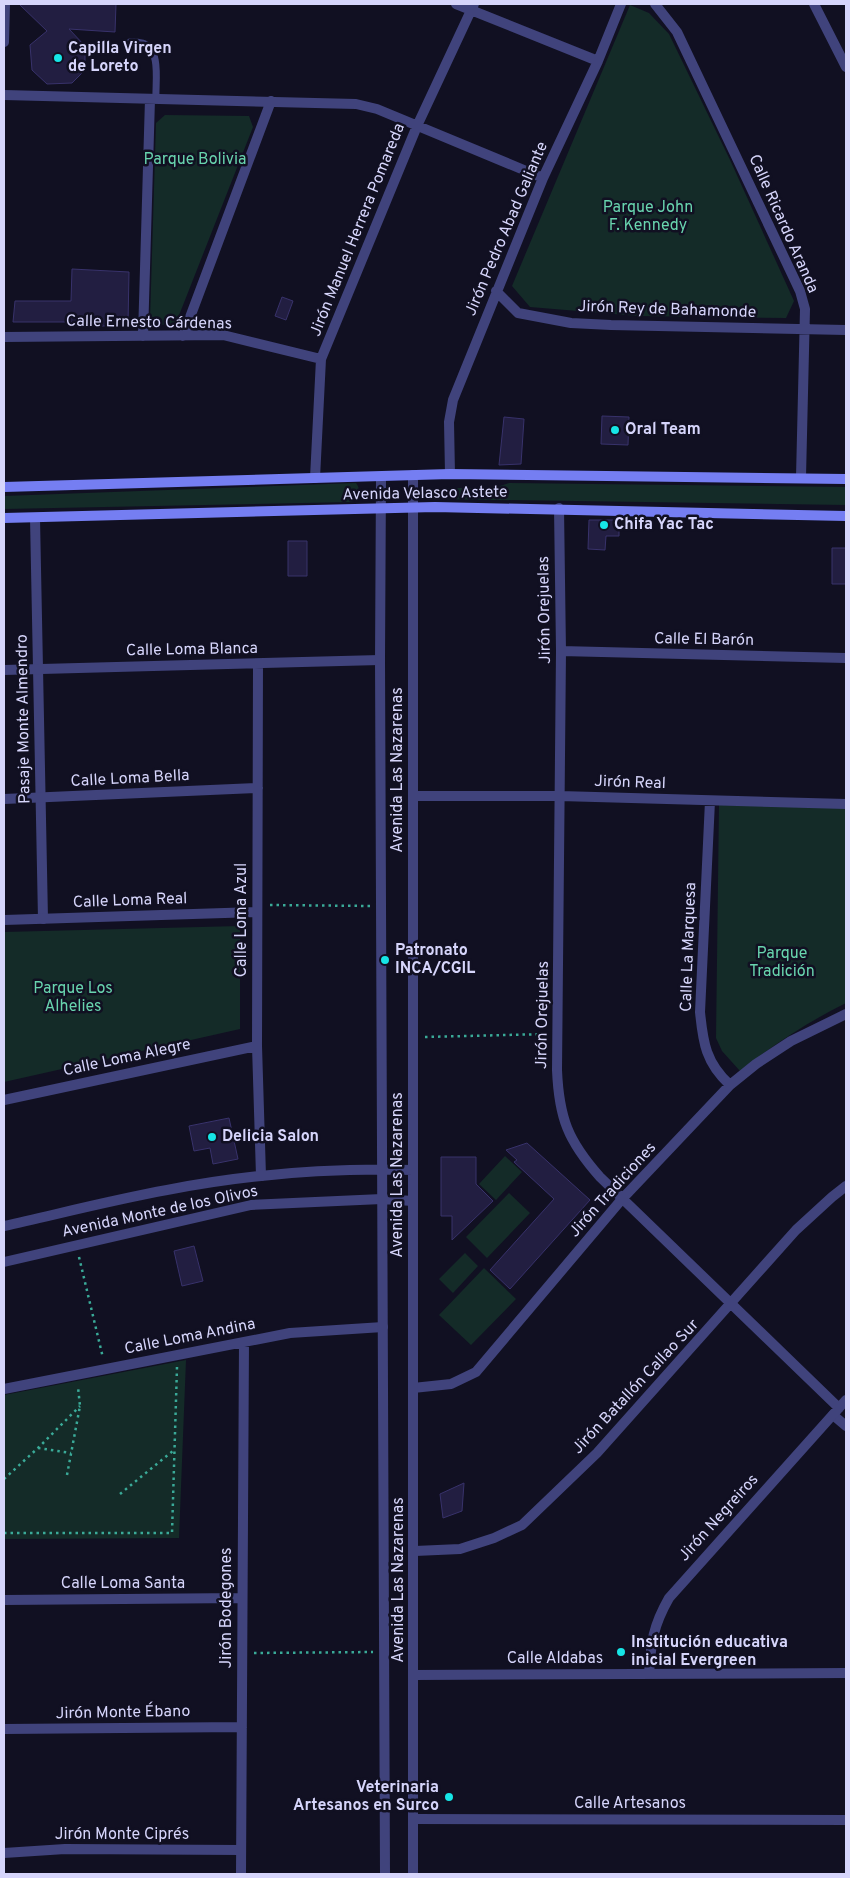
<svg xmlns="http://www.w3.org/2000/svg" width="850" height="1878" font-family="Overpass,sans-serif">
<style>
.green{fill:#142b28}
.building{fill:#221e41;stroke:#38326b}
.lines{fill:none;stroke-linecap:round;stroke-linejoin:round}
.path{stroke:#3aaa98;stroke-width:2.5;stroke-dasharray:2.5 4;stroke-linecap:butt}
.service{stroke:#40437c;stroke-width:7}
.pedestrian{stroke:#40437c;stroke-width:10}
.minor{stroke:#40437c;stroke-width:10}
.tertiary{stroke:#40437c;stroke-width:10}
.secondary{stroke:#757ef2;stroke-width:10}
.poi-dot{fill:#16e5e6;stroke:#111022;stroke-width:2}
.labels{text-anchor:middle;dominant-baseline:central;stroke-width:5;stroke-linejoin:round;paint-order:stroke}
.poi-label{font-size:16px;font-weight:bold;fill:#d6d5fb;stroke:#111022;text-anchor:start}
.park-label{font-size:16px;fill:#68d4ae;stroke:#111022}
.street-label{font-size:16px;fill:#d6d5fb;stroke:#111022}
</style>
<rect width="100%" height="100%" fill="#111022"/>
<path class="green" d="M630,5L649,13L669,34L731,162L794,301L786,318L638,316L530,307L512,286Z
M165,115L249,116L253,127L176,323L161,325L150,320L156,123Z
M356,483C362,490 357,497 352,502L4,509V496Z
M509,483L846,487V505L431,499L428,497V488H494Z
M719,805L846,808V1003C808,1022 774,1044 740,1071L722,1051L716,1038Z
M240,926V1029L4,1082V932Z
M505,1156L522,1172L496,1200L479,1184Z
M509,1193L530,1213L487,1258L466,1237Z
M465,1253L478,1266L453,1293L439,1279Z
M484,1268L516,1299L471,1345L439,1315Z
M186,1360L179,1538L4,1539V1395Z"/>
<path class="building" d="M19,4H116L115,32L69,29L85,46V70L72,83L47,84L32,70L30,45L47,31Z
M72,269L129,272L128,324L123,326H71L72,322H13L15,301H71Z
M282,297L293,301L286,320L275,316Z
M602,416L629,417L628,445L601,444Z
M504,417L524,419L521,464L499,465Z
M589,520H619V536H606L605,550L588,549Z
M288,541H307V576H288Z
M832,548H846V584H832Z
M229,1118L238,1159L213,1164L210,1148L194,1151L189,1126Z
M527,1143L590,1200L510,1289L490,1270L554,1199L514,1162L517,1160L506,1150Z
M441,1157H476V1184L493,1201L452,1240V1216H441Z
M194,1246L203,1281L182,1286L174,1251Z
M464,1483L462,1511L443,1518L440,1494Z"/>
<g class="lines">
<path class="path" d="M270,905L370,906
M425,1037L547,1034
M79,1257L103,1358
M38,1448L71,1453
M67,1475L80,1406L78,1387
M4,1479L38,1448L80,1406
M120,1494L174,1450
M4,1533H172L177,1367
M254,1653L373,1652"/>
<path class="service" d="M130,42C134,42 139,42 142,43C162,48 155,84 156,99"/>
<path class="pedestrian" d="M35,518L43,919
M833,1415L846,1426"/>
<path class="minor" d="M456,4L598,61
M655,4L677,32L800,291L805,309L801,477
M814,4L846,67
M4,42L5,4
M4,95L356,104L377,109L543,178
M496,291L518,313L571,323L611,325L846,330
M143,336L150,99
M183,336L271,101
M4,337L223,335L321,359
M450,474L449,422L453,400L543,178L598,61L621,4
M315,478L321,359L417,126L474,4
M559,508L561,651L557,1070C559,1118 568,1141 600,1177L839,1408
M561,651L846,658
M258,664L257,1046L261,1176
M4,670L380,660
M413,796H560L846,804
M4,799L258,788
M710,801L700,1012C703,1043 706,1063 730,1085
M4,920L257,912
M4,1100L257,1046
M413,1388L451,1384L476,1372L622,1199L730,1085L756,1064L791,1041L846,1014
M4,1389L290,1333L383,1327
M415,1551L460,1549L494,1538L522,1525L597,1453L796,1230L832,1197L846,1186
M4,1600L242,1598
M649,1674C651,1642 653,1626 669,1598L846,1400
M413,1675L846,1673
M4,1729L242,1727
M413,1819L846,1820
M4,1853L65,1849L241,1850
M241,1874L244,1342"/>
<path class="tertiary" d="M413,475V1874
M381,477L380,660L385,1874
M4,1226C58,1214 112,1200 167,1190C248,1174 331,1168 413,1170
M4,1262L251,1205L382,1199L413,1201"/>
<path class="secondary" d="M4,487L450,474L846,479
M4,518L435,507L846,516"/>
</g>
<g class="poi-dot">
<circle cx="58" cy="58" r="5"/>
<circle cx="615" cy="430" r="5"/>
<circle cx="604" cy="525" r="5"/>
<circle cx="385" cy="960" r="5"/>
<circle cx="212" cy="1137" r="5"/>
<circle cx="621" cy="1652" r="5"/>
<circle cx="449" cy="1797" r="5"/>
</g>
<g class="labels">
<g class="poi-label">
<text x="68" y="49">Capilla Virgen<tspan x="68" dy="18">de Loreto</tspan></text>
<text x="625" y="430">Oral Team</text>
<text x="614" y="525">Chifa Yac Tac</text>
<text x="395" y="951">Patronato<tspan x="395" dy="18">INCA/CGIL</tspan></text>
<text x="222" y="1137">Delicia Salon</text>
<text x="631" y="1643">Institución educativa<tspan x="631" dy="18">inicial Evergreen</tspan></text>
<text x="439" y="1788" text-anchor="end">Veterinaria<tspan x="439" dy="18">Artesanos en Surco</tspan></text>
</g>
<g class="park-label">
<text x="195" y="160">Parque Bolivia</text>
<text x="648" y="208">Parque John<tspan x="648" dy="18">F. Kennedy</tspan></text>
<text x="782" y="954">Parque<tspan x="782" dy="18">Tradición</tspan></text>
<text x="73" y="989">Parque Los<tspan x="73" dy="18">Alhelies</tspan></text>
</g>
<g class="street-label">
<text transform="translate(783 224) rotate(66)">Calle Ricardo Aranda</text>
<text transform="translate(507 229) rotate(-67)">Jirón Pedro Abad Galiante</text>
<text transform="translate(358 230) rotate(-68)">Jirón Manuel Herrera Pomareda</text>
<text transform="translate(667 310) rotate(2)">Jirón Rey de Bahamonde</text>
<text transform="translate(149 323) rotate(1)">Calle Ernesto Cárdenas</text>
<text transform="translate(425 494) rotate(-1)">Avenida Velasco Astete</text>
<text transform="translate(545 610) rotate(-91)">Jirón Orejuelas</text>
<text transform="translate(704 640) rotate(1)">Calle El Barón</text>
<text transform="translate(192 650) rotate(-1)">Calle Loma Blanca</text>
<text transform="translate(24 719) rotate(-91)">Pasaje Monte Almendro</text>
<text transform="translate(398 770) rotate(-90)">Avenida Las Nazarenas</text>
<text transform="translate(130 779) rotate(-3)">Calle Loma Bella</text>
<text transform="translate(630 783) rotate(2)">Jirón Real</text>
<text transform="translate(130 901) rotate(-2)">Calle Loma Real</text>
<text transform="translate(242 920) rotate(-90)">Calle Loma Azul</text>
<text transform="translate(689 947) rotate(-88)">Calle La Marquesa</text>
<text transform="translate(543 1015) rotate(-89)">Jirón Orejuelas</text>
<text transform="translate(127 1058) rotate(-12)">Calle Loma Alegre</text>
<text transform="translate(398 1175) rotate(-90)">Avenida Las Nazarenas</text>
<text transform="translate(613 1190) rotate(-48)">Jirón Tradiciones</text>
<text transform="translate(160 1212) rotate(-12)">Avenida Monte de los Olivos</text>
<text transform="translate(190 1337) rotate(-11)">Calle Loma Andina</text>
<text transform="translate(636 1387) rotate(-47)">Jirón Batallón Callao Sur</text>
<text transform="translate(719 1518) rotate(-48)">Jirón Negreiros</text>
<text transform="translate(399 1580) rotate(-90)">Avenida Las Nazarenas</text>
<text x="123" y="1584">Calle Loma Santa</text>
<text transform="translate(227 1608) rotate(-90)">Jirón Bodegones</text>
<text x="555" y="1659">Calle Aldabas</text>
<text transform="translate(123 1713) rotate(-1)">Jirón Monte Ébano</text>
<text x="630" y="1804">Calle Artesanos</text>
<text x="122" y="1835">Jirón Monte Ciprés</text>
</g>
</g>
<rect width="850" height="1878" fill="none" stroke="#d6d5fb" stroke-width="10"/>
</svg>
